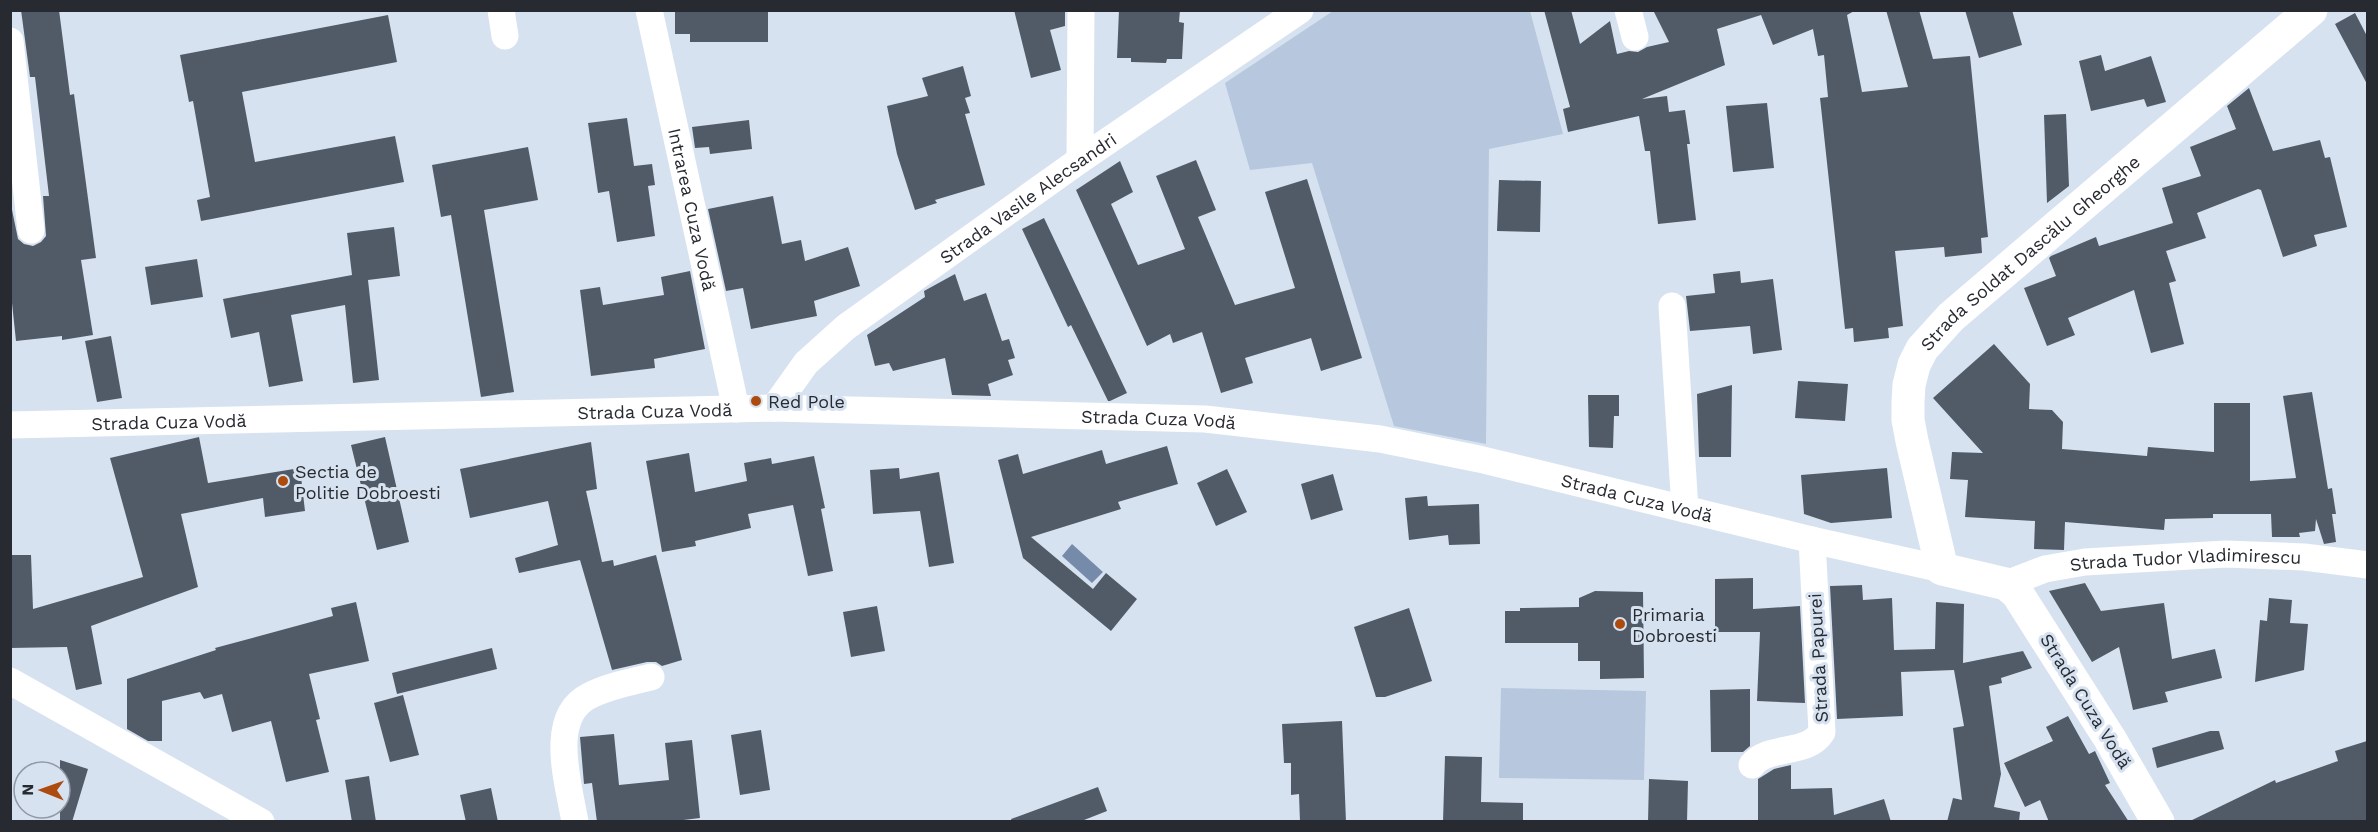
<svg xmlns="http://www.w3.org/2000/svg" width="2378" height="832" font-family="'Work Sans',sans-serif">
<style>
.green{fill:#b7c7dd}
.water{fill:#758ba9}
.building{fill:#515b68}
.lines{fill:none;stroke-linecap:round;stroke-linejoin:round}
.minor{stroke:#fff;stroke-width:27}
.tertiary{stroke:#fff;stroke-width:33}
.poi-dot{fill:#ad4b0f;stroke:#d7e2f1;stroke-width:2}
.labels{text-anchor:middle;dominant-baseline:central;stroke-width:6;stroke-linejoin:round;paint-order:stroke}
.street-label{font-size:18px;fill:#272b31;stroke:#d7e2f1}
.poi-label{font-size:18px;fill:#272b31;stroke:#d7e2f1;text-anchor:start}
</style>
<rect width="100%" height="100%" fill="#d7e2f1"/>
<path class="green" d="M1333,11H1530L1563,134L1489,149L1486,444L1394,426L1312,163L1250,170L1225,83Z
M1501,688L1646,691L1644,780L1499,778Z"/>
<path class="water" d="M1072,544L1103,572L1092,583L1062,556Z"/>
<path class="building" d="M21,10H59L70,95L74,94L96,258L81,260L93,335L62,340V336L16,341L12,303H10V200L18,239L24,244L33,246L41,242L46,236L43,196H49L35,77H30Z
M675,10H768V42H690V34H675Z
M1014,10H1065V26L1050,30L1061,70L1031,78Z
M1119,10H1180L1179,22L1184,23L1182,59H1167L1166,63L1131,62V58H1117Z
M1544,10H1571L1580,44L1610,21L1617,54L1629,51L1638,52L1647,47L1669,42L1653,10H1856L1847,15L1862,92L1908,87L1886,10H1919L1933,59L1970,56L1988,237L1981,238L1982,253L1945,257L1944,247L1895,251L1903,326L1888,328L1889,338L1854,342L1853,328L1845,329L1820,98L1828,97L1824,55L1818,56L1813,29L1773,45L1761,15L1717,29L1725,65L1642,99L1667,96L1669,112L1685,110L1690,144H1687L1696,220L1658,224L1650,151H1645L1639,116L1568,132L1563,109L1570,107Z
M1965,10H2012L2022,45L1979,58Z
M2355,13L2367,36V84L2335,24Z
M388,15L397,62L242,92L255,162L395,136L404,182L201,221L197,200L210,197L193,101L189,102L180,55Z
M2101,55L2105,71L2151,56L2166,102L2147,107L2144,99L2091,111L2079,61Z
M963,66L971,96L965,98L970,113L965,114L985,185L935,200L937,203L915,210L897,154L887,106L928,96L922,78Z
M2249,88L2273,151L2320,140L2325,158L2330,157L2347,227L2314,235L2317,246L2283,257L2261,190L2258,189L2197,213L2206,238L2166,251L2176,281L2169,283L2184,344L2151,353L2134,290L2068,318L2075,335L2047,346L2024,288L2056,276L2049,258L2051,256L2096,237L2099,246L2173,223L2162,188L2201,176L2190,147L2236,129L2227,106Z
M1767,103L1774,168L1733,172L1726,106Z
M2066,114L2069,186L2047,203L2044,115Z
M627,118L634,166L652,164L655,185L648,186L655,236L617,242L609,191L598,193L588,123Z
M749,120L752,149L710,154L709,147L695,148L692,127Z
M528,147L538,200L484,210L514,392L481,397L451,215L441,217L432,165Z
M1196,160L1216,210L1198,217L1235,305L1295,288L1265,192L1307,179L1362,358L1321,371L1311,338L1245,358L1253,383L1221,393L1202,332L1173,343L1170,334L1147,346L1076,190L1120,161L1133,192L1111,204L1138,265L1185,249L1156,176Z
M1499,180L1541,181L1540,232L1497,231Z
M773,196L782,244L801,240L805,261L848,247L860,286L814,301L817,316L751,329L743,288L726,291L708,209Z
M1044,218L1127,393L1110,401H1108L1071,325L1068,327L1022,229Z
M394,227L400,276L368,280L379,380L353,383L345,305L291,315L303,381L269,387L259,332L231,338L223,299L352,275L347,233Z
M197,259L203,297L151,305L145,267Z
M690,271L705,349L654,359L655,368L591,376L580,290L600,287L603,305L664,295L661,277Z
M1740,271L1741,283L1773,279L1782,350L1753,354L1750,326L1690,331L1686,296L1715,293L1713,274Z
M955,274L964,301L986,293L1002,341L1009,339L1015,358L1008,360L1013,375L988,384L991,396L952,395L945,358L893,371L889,363L875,366L867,335L925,297L924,291Z
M111,336L122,398L97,402L85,341Z
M1994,344L2030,384L2029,409L2052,410L2063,422L2062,449L2147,456L2148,447L2214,452V403H2250V481L2296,478L2283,396L2312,392L2328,489L2332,488L2336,514H2332L2336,542L2324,544L2316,519L2315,531L2299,533L2300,537H2272L2271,514H2213V518L2165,519L2164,530L2065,522L2064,550L2034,549L2035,521L1965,517L1968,480L1950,479L1952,452L1983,453L1933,398Z
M1798,381L1848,384L1845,421L1795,418Z
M1732,385L1731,457H1699L1697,394Z
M1588,395H1619V416H1614L1613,448L1589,447Z
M199,437L208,483L300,468L305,511L265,517L263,498L181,514L198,587L91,626L102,684L76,690L67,647L10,648V555H31L33,609L143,577L110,458Z
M385,437L409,542L377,550L351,445Z
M591,442L597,489L586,491L602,562L613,560L614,566L656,555L682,660L662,666L656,662H647L612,670L580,560L519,573L515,558L558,545L548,501L470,518L460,469Z
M1167,446L1178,484L1118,502L1121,509L1031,537L1093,589L1106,573L1137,599L1111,631L1023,558L998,460L1018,454L1023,474L1102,450L1106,464Z
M689,453L695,492L747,481L744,463L771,458L772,464L814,456L825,508L821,509L833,571L808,576L793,505L748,514L751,528L695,541L696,546L662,552L646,461Z
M899,468L900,479L939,472L954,563L929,567L920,511L873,514L870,470Z
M1887,468L1892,518L1831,523L1804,514L1801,475Z
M1227,469L1247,512L1216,526L1197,483Z
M1333,474L1343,510L1311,520L1301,484Z
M1427,496L1428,506L1479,504L1480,544L1449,545L1448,535L1409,540L1405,498Z
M1753,578V609L1800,606L1805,703L1757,701L1760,632H1715V579Z
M2085,583L2101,611L2164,603L2172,659L2215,649L2222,678L2165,692L2168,702L2133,710L2119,647L2092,662L2049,591Z
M1862,585L1863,600L1892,598L1894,650L1935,649L1936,602L1964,604L1963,663L2023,651L2032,668L2001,678L2002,683L1989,686L2001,774L1994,807L2020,812L2019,822H1947L1953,798L1962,800L1953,728L1964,726L1954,670L1901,672L1903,716L1837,719L1830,586Z
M1595,591L1643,592L1644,678L1600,679V661H1578V643H1505V611H1520V608L1579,607V598Z
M2269,598L2292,600L2290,623L2308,624L2304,670L2255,682L2260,620L2267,621Z
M356,602L369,661L309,674L320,719L316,720L329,772L286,782L271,721L232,732L222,694L204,699L200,692L162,701V741H148L127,729V679L216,650L215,648L333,616L331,608Z
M877,606L885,651L851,657L843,612Z
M1409,608L1432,681L1385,697H1376L1354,627Z
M492,648L497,669L397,694L392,673Z
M1750,689V746L1743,752H1711L1710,690Z
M403,695L419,755L390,762L374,703Z
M2068,716L2089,754L2095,751L2110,783L2105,785L2129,822H2049L2040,800L2025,807L2004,763L2053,741L2046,727Z
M1342,721L1346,822H1300L1299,794L1291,795V763H1284L1282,724Z
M761,730L770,790L740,795L731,735Z
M2210,731H2219L2224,749L2157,768L2152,748Z
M614,734L619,785L669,780L665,743L692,740L700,818L667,822H597L592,783L584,784L580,737Z
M2367,741V822H2188L2275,780L2276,783L2338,761L2335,751Z
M1445,756L1482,757L1481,802L1523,803V822H1443Z
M60,760L88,769L72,822H60Z
M1791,765V789L1832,788L1834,815L1884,799L1891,822H1758V779L1774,769Z
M369,776L376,822H352L345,780Z
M1649,779L1688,781L1687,822H1648Z
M1098,787L1107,811L1079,822H1012L1011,819Z
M491,788L498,822H466L460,795Z"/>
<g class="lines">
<g class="minor">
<path d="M501,10L505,36"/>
<path id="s1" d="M649,10L736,409"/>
<path d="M1628,10L1635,37"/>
<path d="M10,41L31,230"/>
<path d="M1080,160L1081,10"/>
<path d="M1672,306L1685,509"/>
<path id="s2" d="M774,408L806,363L846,327L1080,160L1300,10"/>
<path id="s3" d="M10,425L774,408L1205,419L1380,439L1479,459L1812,540L1942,569"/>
<path id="s4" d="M2006,584L2045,569L2085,562L2226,554L2304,557L2368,565"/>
<path d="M10,681L261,822"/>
<path d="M1752,765C1769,744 1807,756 1822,732L1812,540"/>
<path d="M575,822C569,785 547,717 589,696C608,686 631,682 651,677"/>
</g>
<path class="tertiary" id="s5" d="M2158,822L2110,739L2017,593L2006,584L1942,569L1912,441L1908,420V402L1909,385L1914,365L1922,349L1951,317L2311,10"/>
</g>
<g class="poi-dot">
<circle cx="756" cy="401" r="6"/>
<circle cx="283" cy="481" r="6"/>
<circle cx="1620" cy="624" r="6"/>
</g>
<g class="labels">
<g class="street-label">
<text stroke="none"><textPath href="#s2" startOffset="332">Strada Vasile Alecsandri</textPath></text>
<text stroke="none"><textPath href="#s1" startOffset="204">Intrarea Cuza Vodă</textPath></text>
<text stroke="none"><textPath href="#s5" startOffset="720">Strada Soldat Dascălu Gheorghe</textPath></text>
<text stroke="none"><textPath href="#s3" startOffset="645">Strada Cuza Vodă</textPath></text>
<text stroke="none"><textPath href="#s3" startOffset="1149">Strada Cuza Vodă</textPath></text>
<text stroke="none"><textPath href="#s3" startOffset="159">Strada Cuza Vodă</textPath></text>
<text stroke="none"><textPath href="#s3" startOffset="1635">Strada Cuza Vodă</textPath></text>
<text stroke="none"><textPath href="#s4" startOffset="183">Strada Tudor Vladimirescu</textPath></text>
<text transform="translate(1818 658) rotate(-93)">Strada Papurei</text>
<text transform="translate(2086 701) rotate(58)">Strada Cuza Vodă</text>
</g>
<g class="poi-label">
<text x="768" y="401">Red Pole</text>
<text x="295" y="471">Sectia de<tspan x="295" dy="21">Politie Dobroesti</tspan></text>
<text x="1632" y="614">Primaria<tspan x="1632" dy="21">Dobroesti</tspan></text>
</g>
</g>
<rect width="2378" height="832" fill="none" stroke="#272b31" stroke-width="24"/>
<g transform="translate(42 790) rotate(271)"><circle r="28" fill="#d7e2f1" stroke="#9199a4" stroke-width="1.5"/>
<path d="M0-4.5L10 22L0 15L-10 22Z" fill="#ad4b0f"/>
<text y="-9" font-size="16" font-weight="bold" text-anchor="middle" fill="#272b31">N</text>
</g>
</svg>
